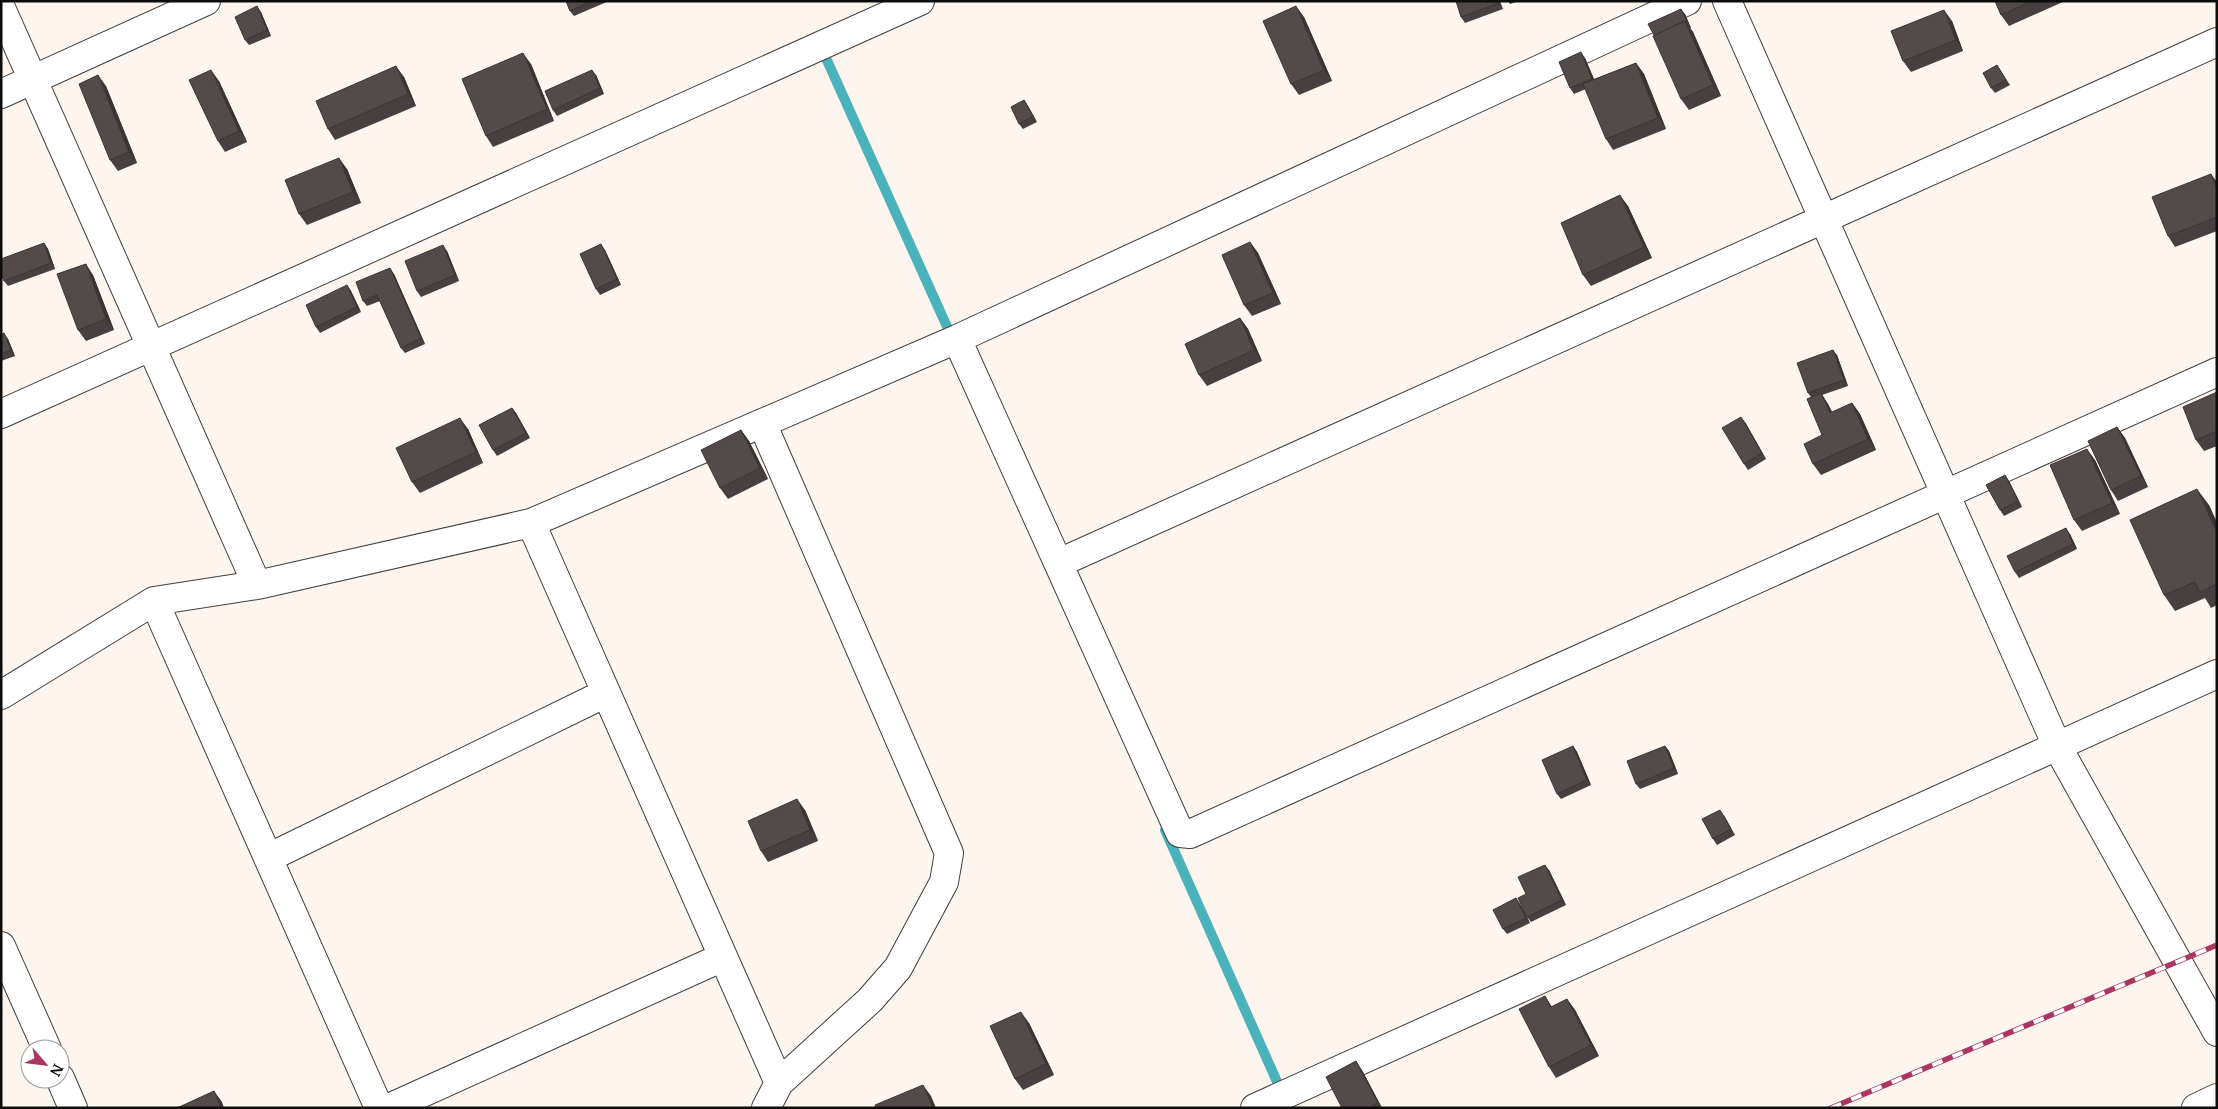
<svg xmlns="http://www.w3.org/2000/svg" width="2218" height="1109" font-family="Merriweather,serif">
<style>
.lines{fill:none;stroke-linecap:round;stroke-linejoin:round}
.stream{stroke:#49b2bb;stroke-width:10}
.minor-casing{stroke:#3f3f3f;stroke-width:30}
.minor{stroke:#fff;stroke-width:28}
.rail-casing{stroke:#aa3661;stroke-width:5.5}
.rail{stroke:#fff;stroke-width:4;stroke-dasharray:11;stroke-linecap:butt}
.wall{fill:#474040}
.shaded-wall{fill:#3a3434}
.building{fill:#534b4a;stroke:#3a3434}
</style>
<rect width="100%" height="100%" fill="#fdf5ee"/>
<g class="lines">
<path class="stream" d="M821,47L953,340
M1165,830L1282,1093"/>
<defs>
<path id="minor" d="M1727,1L2057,746L2217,1032
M1,8L257,585
M1,94L206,1
M957,339L1180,833L1190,834L2217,372
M1,414L920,1
M762,423L949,853L944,882L898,968L870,1000L779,1083L766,1108
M531,523L779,1083
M1059,563L2217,42
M154,601L379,1108
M1,695L154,601L257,585L531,523L957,339L1687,1
M268,858L606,693
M1,946L47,1049
M60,1078L73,1108
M389,1108L723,957
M1255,1108L2217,674
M2196,1108L2217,1098"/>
</defs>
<use href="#minor" class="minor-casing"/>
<use href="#minor" class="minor"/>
<defs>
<path id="rail" d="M1831,1108L2217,945"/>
</defs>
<use href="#rail" class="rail-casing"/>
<use href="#rail" class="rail"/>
</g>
<path class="wall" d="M566,1H609L574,16L570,11Z
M1456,1H1500L1503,9L1465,23L1461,17Z
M1508,1H1519L1510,4Z
M1995,1H2065L2009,26L2001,15Z
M261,12L271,36L249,45L245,40Z
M1685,14L1691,28H1690L1693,32L1721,96L1689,110L1681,99Z
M1304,17L1332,81L1299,95L1291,84Z
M1952,21L1963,51L1911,72L1903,61Z
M1585,58L1594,79L1636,63L1644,74L1666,129L1613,150L1606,139L1586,89L1574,94L1570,88Z
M531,64L554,121L493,147L486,136Z
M1997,65L2010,85L1995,93L1991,88Z
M596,75L604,94L557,116L553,110Z
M404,77L416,106L335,140L328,129Z
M219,81L247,142L225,152L218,141Z
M106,86L137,163L118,171L110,160Z
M1024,100L1028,106L1037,122L1023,129L1019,124Z
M347,169L361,203L307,225L299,214Z
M2217,182V231L2175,247L2168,236Z
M1628,206L1652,258L1591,286L1583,275Z
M1250,242L1258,253L1281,304L1252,316L1244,305Z
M44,243L48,249L55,269L8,286L4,281Z
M605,250L621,285L600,295L596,289Z
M447,251L459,281L421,297L417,291Z
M394,274L425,344L405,353L401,348L380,301L367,306L363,301Z
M93,275L114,330L86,341L78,330Z
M347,285L351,291L361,312L320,333L316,327Z
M1240,318L1248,329L1262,361L1207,386L1199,375Z
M1,334L8,339L15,356L1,361Z
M1837,355L1848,386L1822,395L1828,404L1832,412L1852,403L1860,414L1876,450L1821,475L1813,464L1822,435L1811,397L1808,393Z
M2217,392V446L2204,451L2196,440Z
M512,408L516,413L530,438L497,456L493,450Z
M1745,422L1766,459L1748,470L1744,464Z
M2117,427L2125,438L2148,487L2118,501L2111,490Z
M468,429L483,463L420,493L412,482Z
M741,430L749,441L768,479L728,499L720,488Z
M2095,460L2120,514L2082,531L2074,520Z
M2005,475L2009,481L2022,507L2004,516L2000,510Z
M2209,505L2217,523V605L2211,608L2205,598L2175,611L2164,595Z
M2070,534L2077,549L2019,578L2015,572Z
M1573,746L1577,752L1591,785L1561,799L1557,794Z
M1665,746L1669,751L1678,774L1640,789L1636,784Z
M805,810L818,841L768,862L761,851Z
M1724,815L1735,835L1717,845L1713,839Z
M1549,870L1566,905L1531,922L1527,917L1526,894Z
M1516,898L1520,904L1530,923L1507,934L1503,929Z
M1545,996L1552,1007L1567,999L1575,1010L1599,1056L1556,1078L1549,1067Z
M1029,1023L1054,1075L1023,1090L1015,1079Z
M1356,1061L1363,1072L1382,1108H1342Z"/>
<path class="shaded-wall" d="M257,6L261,12L271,36L267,30Z
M1296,6L1304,17L1332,81L1324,70Z
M1681,9L1685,14L1691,28L1687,22Z
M1944,10L1952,21L1963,51L1956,40Z
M1685,21L1693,32L1721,96L1713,85Z
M1581,52L1585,58L1596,84L1592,79Z
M523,53L531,64L554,121L547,109Z
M1636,63L1644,74L1666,129L1658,118Z
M396,66L404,77L416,106L408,94Z
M211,70L219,81L247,142L239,131Z
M592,70L596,75L604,94L600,88Z
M98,75L106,86L137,163L129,152Z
M1024,100L1028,106L1037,122L1033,116Z
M339,158L347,169L361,203L353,192Z
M2211,174L2217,182V189Z
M1620,195L1628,206L1652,258L1644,247Z
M1250,242L1258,253L1281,304L1273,293Z
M44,243L48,249L55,269L51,263Z
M601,244L605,250L621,285L617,279Z
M443,245L447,251L459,281L455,275Z
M86,264L93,275L114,330L106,319Z
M390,268L394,274L425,344L421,338Z
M347,285L351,291L361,312L357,307Z
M1240,318L1248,329L1262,361L1254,350Z
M4,333L8,339L15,356L11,350Z
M1833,350L1837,355L1848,386L1844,380Z
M1821,393L1828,404L1838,424L1830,413Z
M1852,403L1860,414L1876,450L1868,439Z
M512,408L516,413L530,438L526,433Z
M1741,417L1745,422L1766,459L1762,453Z
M460,418L468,429L483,463L476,452Z
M2117,427L2125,438L2148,487L2141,476Z
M741,430L749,441L768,479L760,468Z
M2087,449L2095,460L2120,514L2112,503Z
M2005,475L2009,481L2022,507L2018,501Z
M2197,489L2209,505L2217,523V532Z
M2066,528L2070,534L2077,549L2073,544Z
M1573,746L1577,752L1591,785L1587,780Z
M1665,746L1669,751L1678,774L1674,768Z
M797,799L805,810L818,841L810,830Z
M1545,865L1549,870L1566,905L1562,900Z
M1516,898L1520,904L1530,923L1526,918Z
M1567,999L1575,1010L1599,1056L1591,1045Z
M1021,1012L1029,1023L1054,1075L1046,1064Z
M1356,1061L1363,1072L1382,1108H1381L1378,1103Z
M923,1085L931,1096L936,1108H933Z
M214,1091L222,1102L224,1108H221Z"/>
<path class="building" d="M566,1H592L570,11Z
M1456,1H1499V3L1461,17Z
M1995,1H2032L2001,15Z
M257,6L267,30L245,40L235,17Z
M1296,6L1324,70L1291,84L1263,21Z
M1681,9L1687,22L1686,23L1685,21L1654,35L1648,24Z
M1944,10L1956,40L1903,61L1891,31Z
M1685,21L1713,85L1681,99L1653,36Z
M1581,52L1592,79L1570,88L1559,62Z
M523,53L547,109L486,136L462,79Z
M1636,63L1658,118L1606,139L1583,84Z
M1997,65L2006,80L1991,88L1983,73Z
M396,66L408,94L328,129L316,101Z
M211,70L239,131L218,141L189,80Z
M592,70L600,88L553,110L545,91Z
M98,75L129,152L110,160L79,84Z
M1024,100L1033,116L1019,124L1011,107Z
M339,158L353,192L299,214L285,180Z
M2211,174L2217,189V217L2168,236L2152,197Z
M1620,195L1644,247L1583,275L1561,223Z
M1250,242L1273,293L1244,305L1222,255Z
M44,243L51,263L4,281L1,274V259Z
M601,244L617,279L596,289L580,254Z
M443,245L455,275L417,291L405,261Z
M86,264L106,319L78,330L57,274Z
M390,268L421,338L401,348L377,295L363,301L356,282Z
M347,285L357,307L316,327L306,305Z
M1240,318L1254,350L1199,375L1185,344Z
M4,333L11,350L1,354V334Z
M1833,350L1844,380L1808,393L1797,363Z
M2217,392V431L2196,440L2183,407Z
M1821,393L1830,413L1852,403L1868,439L1813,464L1804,444L1822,435L1807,399Z
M512,408L526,433L493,450L479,425Z
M1741,417L1762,453L1744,464L1722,428Z
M460,418L476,452L412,482L396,448Z
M2117,427L2141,476L2111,490L2088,441Z
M741,430L760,468L720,488L701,450Z
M2087,449L2112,503L2074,520L2050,465Z
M2005,475L2018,501L2000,510L1986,485Z
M2197,489L2217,532V584L2200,592L2195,582L2164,595L2130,520Z
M2066,528L2073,544L2015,572L2007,556Z
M1573,746L1587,780L1557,794L1542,760Z
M1665,746L1674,768L1636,784L1627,761Z
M797,799L810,830L761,851L748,821Z
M1720,810L1731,829L1713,839L1702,819Z
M1545,865L1562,900L1527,917L1518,898L1526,894L1518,877Z
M1516,898L1526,918L1503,929L1493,910Z
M1545,996L1551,1007L1567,999L1591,1045L1549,1067L1519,1009Z
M1021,1012L1046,1064L1015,1079L990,1026Z
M1356,1061L1378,1103L1368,1108H1342L1326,1077Z
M923,1085L933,1108H876L875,1105Z
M214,1091L221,1108H177Z"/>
<rect width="2218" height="1109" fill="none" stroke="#0c0c0c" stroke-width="5"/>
<g transform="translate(45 1064) rotate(118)"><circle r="24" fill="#ffffff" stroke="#9e9e9e"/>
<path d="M0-4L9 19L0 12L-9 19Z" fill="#aa3661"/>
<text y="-8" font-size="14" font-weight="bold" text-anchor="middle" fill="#0c0c0c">N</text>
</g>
</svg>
